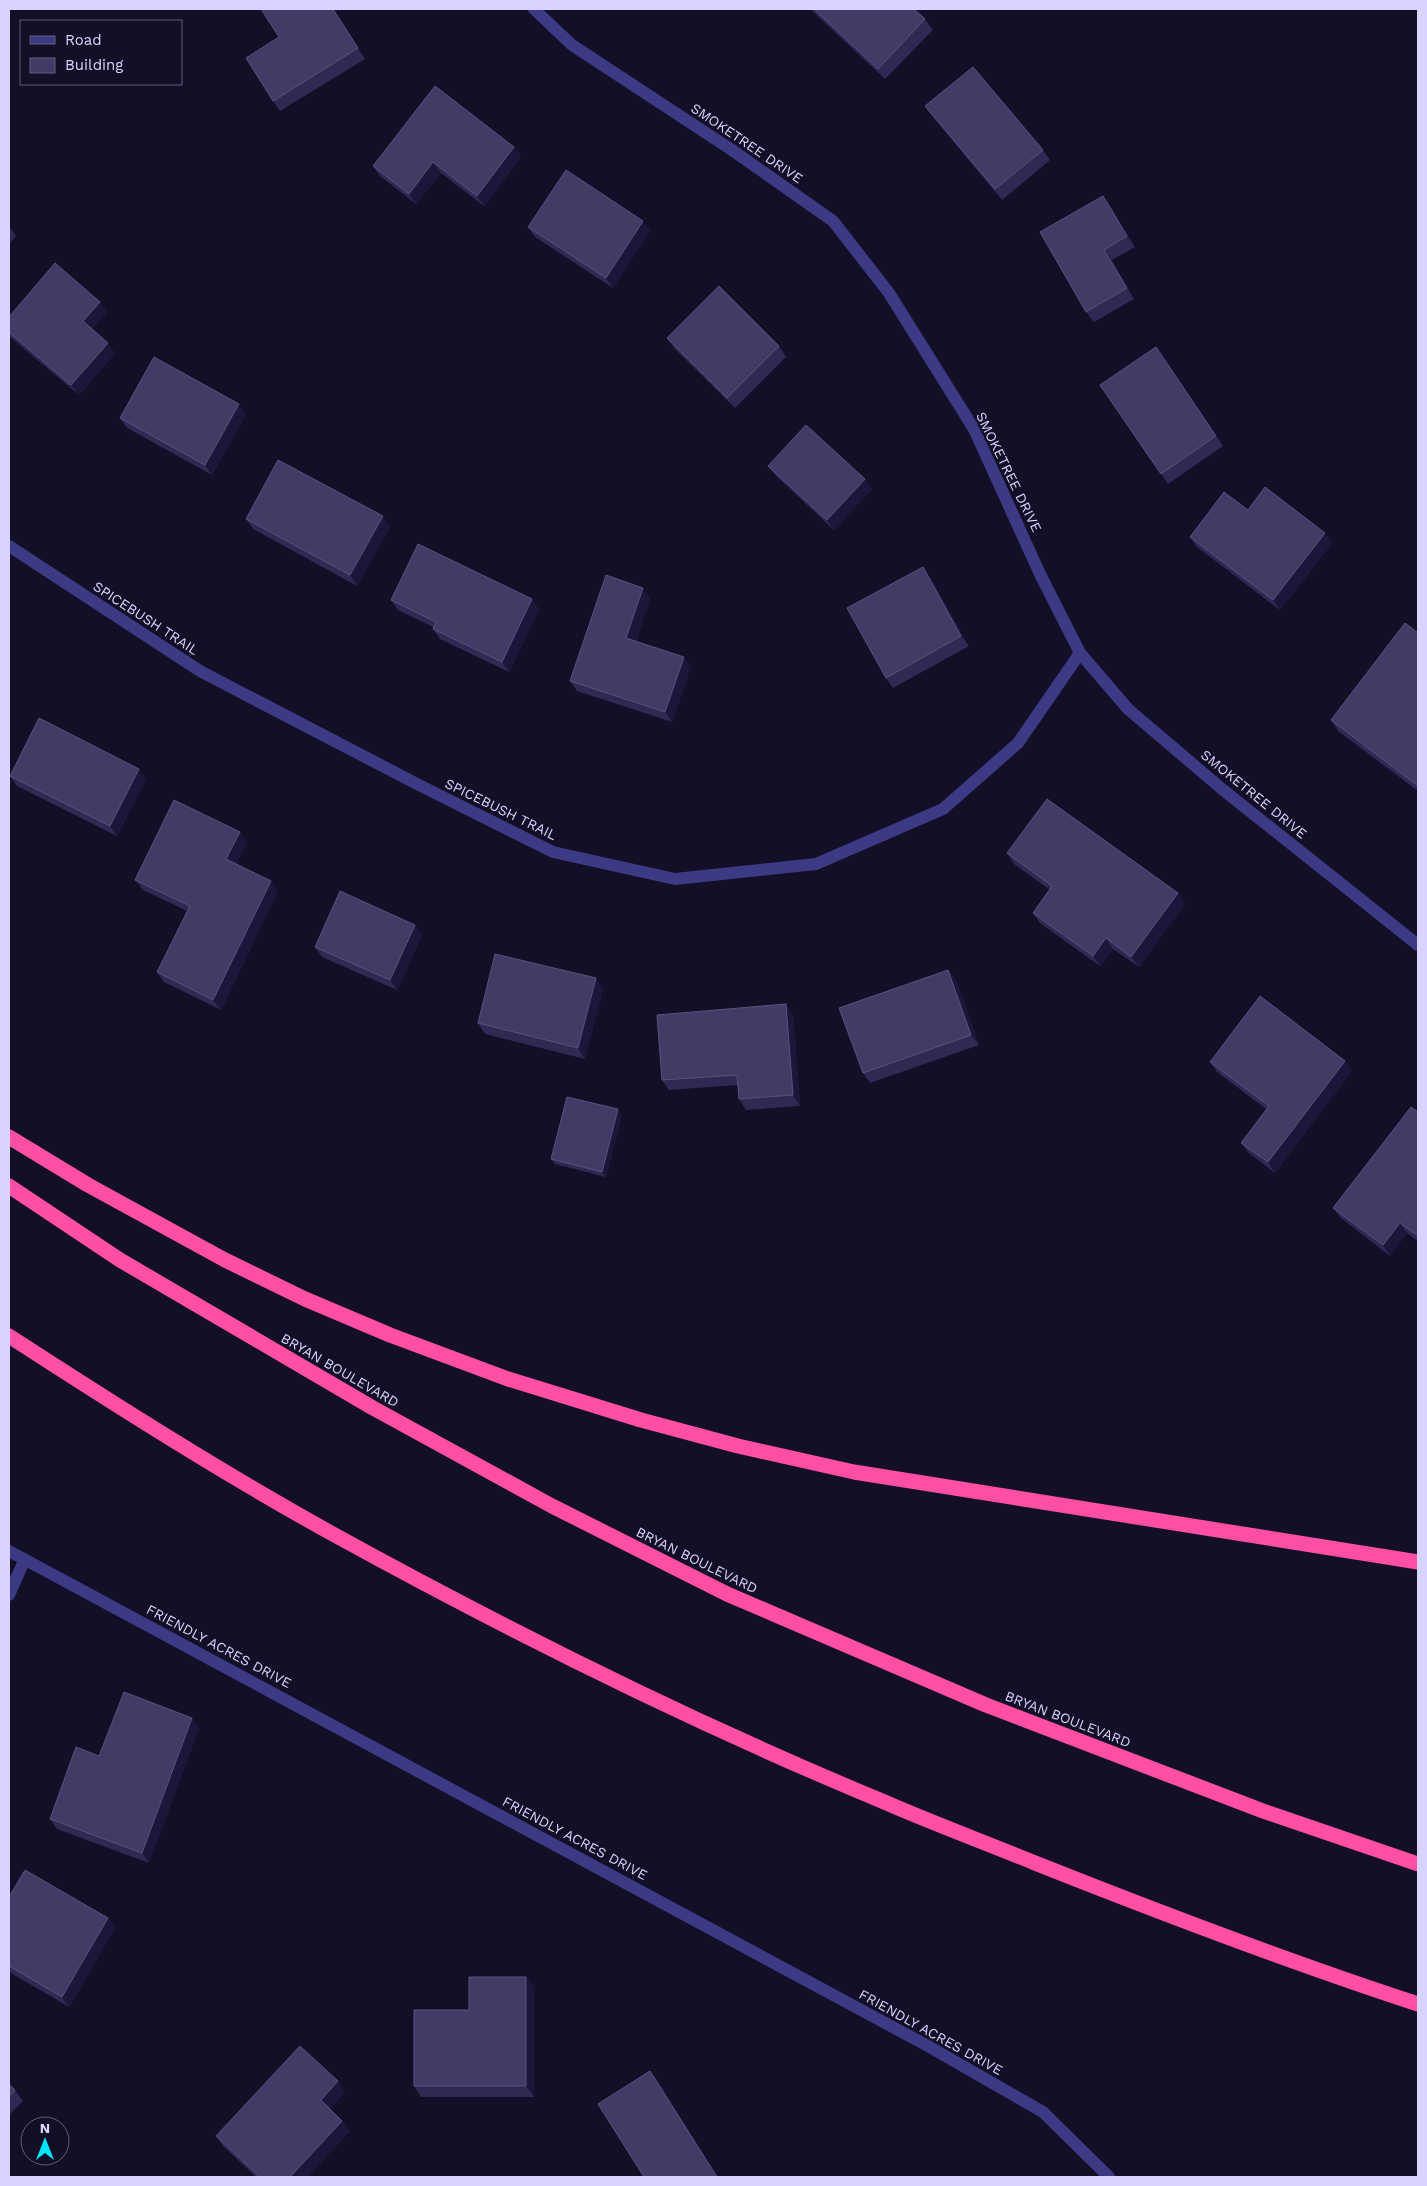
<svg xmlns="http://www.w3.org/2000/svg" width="1427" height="2186" font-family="'Work Sans',sans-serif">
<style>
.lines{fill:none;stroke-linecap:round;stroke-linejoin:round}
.street{stroke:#3d3a85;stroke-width:12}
.highway{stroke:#ff4fa3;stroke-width:15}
.wall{fill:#312854}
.shaded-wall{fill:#1d163a}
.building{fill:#433a66;stroke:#5a527e}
.labels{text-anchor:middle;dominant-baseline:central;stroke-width:5;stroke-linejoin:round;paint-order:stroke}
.street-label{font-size:14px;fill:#d9d4ff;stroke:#130f26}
</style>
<rect width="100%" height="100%" fill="#130f26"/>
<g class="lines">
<path class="street" d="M534,9L572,45L732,150L833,221L889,293L974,429L1040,574L1080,653L1128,709L1222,789L1418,945
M9,546L200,671L417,784L553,852L675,879L816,864L943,809L1018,743L1080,653
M9,1551L928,2046L1043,2112L1109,2177
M9,1595L24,1561"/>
<path class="highway" d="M9,1137L88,1185L225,1260L305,1299L390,1335L508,1379L641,1420L738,1446L854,1472L1418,1562
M9,1186L120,1260L373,1408L552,1506L727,1594L986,1705L1263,1811L1418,1864
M9,1336C114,1404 221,1472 331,1533C509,1631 694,1723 882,1801C932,1823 984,1842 1035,1863C1161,1913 1289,1962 1418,2004"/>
</g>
<path class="wall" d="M333,9L365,59L280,111L273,101Z
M810,9H914L925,19L933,30L885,79Z
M925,106L1043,150L1050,160L1002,200L933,117Z
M514,147L521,157L484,206L441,173L416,204L380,176L373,166Z
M1103,196L1110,206L1135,247L1112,260L1134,299L1094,322L1086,312Z
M9,226L16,236L9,244Z
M528,227L650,231L613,288L535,237Z
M107,312L92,329L115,353L79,395L9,336V317Z
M667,338L779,346L786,357L735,408L674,348Z
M1156,347L1223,446L1168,484L1100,385Z
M246,414L212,475L127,428L120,418Z
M768,466L865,479L872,489L834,530L776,476Z
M1248,510L1325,533L1332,543L1280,610L1197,547L1190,537Z
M246,519L390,527L357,586L253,529Z
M930,577L969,646L893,688L886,678Z
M650,598L636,641L691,667L672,722L577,691L570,681Z
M532,599L539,610L509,672L440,639L433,629V627L398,610L391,600Z
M1418,633V791L1338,731L1331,720Z
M139,769L146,779L117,836L17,786L10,776Z
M247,842L236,864L271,881L278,891L221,1010L164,982L157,972L187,911L143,890L135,880Z
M1007,853L1178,893L1185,904L1139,967L1113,949L1100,966L1040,923L1033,913L1050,890L1014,864Z
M415,925L422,935L397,990L322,957L315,947Z
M948,970L956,980L979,1045L870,1083L863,1073Z
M603,989L585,1059L485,1034L478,1023Z
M793,1014L800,1106L746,1110L739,1099L738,1085L669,1090L662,1080Z
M1345,1061L1352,1071L1275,1173L1249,1153L1241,1143L1266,1109L1217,1072L1210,1062Z
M1418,1112V1241L1407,1233L1390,1256L1341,1218L1333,1208Z
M622,1115L606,1177L555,1164L551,1159Z
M192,1718L199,1728L149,1863L57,1829L50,1819L99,1756Z
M9,1897L108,1918L115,1928L69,2007L9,1972Z
M534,1987V2097H421L414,2086L469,2010Z
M9,2084L15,2090L23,2101L9,2115Z
M345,2092L329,2109L342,2121L350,2131L307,2177H256L223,2146L216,2136Z"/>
<path class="shaded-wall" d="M514,147L521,157L484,206L477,196Z
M433,162L441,173L416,204L409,194Z
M1103,196L1110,206L1135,247L1127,236Z
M643,221L650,231L613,288L606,278Z
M1104,250L1112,260L1134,299L1127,288Z
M100,302L107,312L90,332L83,321Z
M108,343L115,353L79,395L71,385Z
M239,404L246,414L212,475L205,465Z
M865,479L872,489L834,530L827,520Z
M383,516L390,527L357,586L350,575Z
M1325,533L1332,543L1280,610L1273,600Z
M923,567L930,577L969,646L961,636Z
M643,588L650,598L634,648L626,638Z
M532,599L539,610L509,672L502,662Z
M684,657L691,667L672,722L665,712Z
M139,769L146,779L117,836L110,826Z
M240,832L247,842L233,869L226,859Z
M271,881L278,891L221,1010L213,1000Z
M1178,893L1185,904L1139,967L1131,957Z
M415,925L422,935L397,990L390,980Z
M1106,938L1113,949L1100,966L1093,956Z
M948,970L956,980L979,1045L971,1035Z
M596,978L603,989L585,1059L578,1048Z
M786,1004L793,1014L800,1106L793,1095Z
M1345,1061L1352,1071L1275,1173L1268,1162Z
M618,1109L622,1115L606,1177L602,1172Z
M1400,1223L1407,1233L1390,1256L1383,1245Z
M192,1718L199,1728L149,1863L142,1853Z
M108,1918L115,1928L69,2007L62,1997Z
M526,1977L534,1987V2097L526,2086Z
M650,2071L658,2081L718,2177H717Z
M338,2081L345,2092L328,2110L321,2100Z
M342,2121L350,2131L307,2177H290Z"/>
<path class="building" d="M261,9H333L358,48L273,101L246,58L279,37Z
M814,9H914L925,19L878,69Z
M973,67L1043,150L995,189L925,106Z
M435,86L514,147L477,196L433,162L409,194L373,166Z
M566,170L643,221L606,278L528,227Z
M1103,196L1127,236L1104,250L1127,288L1086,312L1040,232Z
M55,263L100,302L83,321L108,343L71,385L9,332V317Z
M719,286L779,346L727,398L667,338Z
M1156,347L1216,436L1161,474L1100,385Z
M154,357L239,404L205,465L120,418Z
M806,425L865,479L827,520L768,466Z
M278,460L383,516L350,575L246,519Z
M1265,487L1325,533L1273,600L1190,537L1224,492L1248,510Z
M418,544L532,599L502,662L433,629L436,622L391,600Z
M923,567L961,636L886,678L847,608Z
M606,575L643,588L626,638L684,657L665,712L570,681Z
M1405,623L1418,633V786L1331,720Z
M39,718L139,769L110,826L10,776Z
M1047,799L1178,893L1131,957L1106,938L1093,956L1033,913L1052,886L1007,853Z
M174,800L240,832L226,859L271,881L213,1000L157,972L190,906L135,880Z
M340,891L415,925L390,980L315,947Z
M495,954L596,978L578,1048L478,1023Z
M948,970L971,1035L863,1073L839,1008Z
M1260,996L1345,1061L1268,1162L1241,1143L1269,1106L1210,1062Z
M786,1004L793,1095L739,1099L737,1075L662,1080L657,1015Z
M567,1097L618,1109L602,1172L551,1159Z
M1411,1107L1418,1112V1236L1400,1223L1383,1245L1333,1208Z
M124,1692L192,1718L142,1853L50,1819L76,1747L99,1756Z
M25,1870L108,1918L62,1997L9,1966V1897Z
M469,1977H526V2086H414V2010H469Z
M300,2046L338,2081L321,2100L342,2121L290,2177H260L216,2136Z
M650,2071L717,2177H644L598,2104Z
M9,2084L15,2090L9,2097Z"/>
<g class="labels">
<g class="street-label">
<text transform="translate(747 143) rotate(34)">SMOKETREE DRIVE</text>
<text transform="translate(1009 472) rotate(64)">SMOKETREE DRIVE</text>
<text transform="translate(146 618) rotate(33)">SPICEBUSH TRAIL</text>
<text transform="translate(1254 794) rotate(39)">SMOKETREE DRIVE</text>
<text transform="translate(501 809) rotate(26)">SPICEBUSH TRAIL</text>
<text transform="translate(340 1370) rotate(30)">BRYAN BOULEVARD</text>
<text transform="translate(697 1560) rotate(26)">BRYAN BOULEVARD</text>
<text transform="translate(219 1646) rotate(28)">FRIENDLY ACRES DRIVE</text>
<text transform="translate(1068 1719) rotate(21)">BRYAN BOULEVARD</text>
<text transform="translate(575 1838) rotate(28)">FRIENDLY ACRES DRIVE</text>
<text transform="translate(931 2032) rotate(29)">FRIENDLY ACRES DRIVE</text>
</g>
</g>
<rect width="1427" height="2186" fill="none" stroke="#d9d4ff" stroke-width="20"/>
<rect x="20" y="20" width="162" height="65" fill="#130f26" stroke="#625e7d"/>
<rect x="30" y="36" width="25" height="8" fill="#3d3a85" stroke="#625e7d"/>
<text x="65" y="45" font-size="15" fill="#d9d4ff">Road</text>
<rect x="30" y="58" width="25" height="15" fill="#433a66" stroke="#625e7d"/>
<text x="65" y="70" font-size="15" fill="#d9d4ff">Building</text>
<g transform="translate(45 2141)"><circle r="24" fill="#130f26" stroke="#625e7d"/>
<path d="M0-4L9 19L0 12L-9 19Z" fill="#00e5ff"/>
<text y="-8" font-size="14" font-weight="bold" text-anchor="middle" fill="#d9d4ff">N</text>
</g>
</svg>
